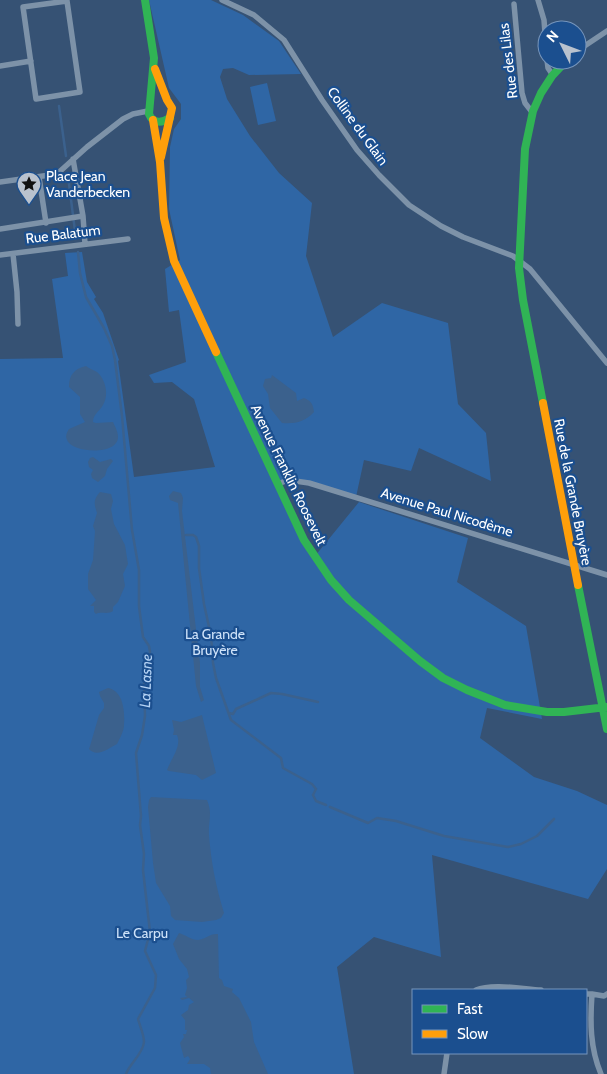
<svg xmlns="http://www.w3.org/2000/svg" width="607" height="1074" font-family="Cabin,sans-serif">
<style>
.green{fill:#2f66a5}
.water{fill:#3b618d}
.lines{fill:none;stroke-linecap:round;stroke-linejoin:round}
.stream{stroke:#3b618d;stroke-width:2.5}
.street{stroke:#7d92a8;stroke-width:5.5}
.fast{stroke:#30b455;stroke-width:8}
.slow{stroke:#ff9f0a;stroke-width:8}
.labels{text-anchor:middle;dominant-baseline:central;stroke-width:4.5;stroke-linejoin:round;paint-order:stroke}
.street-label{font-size:14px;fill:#fff;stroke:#1b4f8f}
.poi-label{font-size:14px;fill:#fff;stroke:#1b4f8f;text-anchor:start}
.park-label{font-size:14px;fill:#cfe3fa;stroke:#1b4f8f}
.water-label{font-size:15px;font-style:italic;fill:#b5d3f5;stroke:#1b4f8f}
</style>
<rect width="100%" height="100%" fill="#365274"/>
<path class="green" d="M149,0H211L243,15L279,41L301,74L249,75L233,68L223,69L220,77L227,99L250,136L279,173L312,203L306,256L333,337L382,303L448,323L458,404L486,433L491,481L419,448L411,471L364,460L356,497L301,482L279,483L315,556L359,502L468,538L457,582L526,626L542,719L487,708L480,738L534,777L577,791L607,805V869L588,899L432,855L441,957L374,937L337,967L354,1074H0V359L63,358L52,279L68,276L65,253L82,252L87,282L96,297L94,299L103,313L119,360L118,361L134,477L215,467L194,399L172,382L154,383L149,375L186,362L179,310L169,312L165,269L180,260L169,209L170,147L174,129L181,119V104L169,88Z
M267,83L276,121L258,125L250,87Z"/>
<path class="water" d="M86,366C90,369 94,370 97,372C106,380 109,395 103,405C99,412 93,414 93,422L96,423L113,422C115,427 118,431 118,437C118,456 72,453 67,440C65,436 67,432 69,429L85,422L80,414V397L69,387C69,375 74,369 86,366Z
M272,375L296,393L297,401L304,398C312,401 313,405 314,412C305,422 295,424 282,423L270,408L268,394L263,386L265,379L271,378Z
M93,457L100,462L111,459L113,461L107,469L105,476L98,482L92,478L91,474L93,470L89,467L88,462L90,458Z
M173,491L181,493L183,498L182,511L200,663V687L204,700L201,702L196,686L178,503L170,500L169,496Z
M100,492L111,494L113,501L111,509L114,524L125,545L128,564L123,574L125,586L118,602L113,607V611C108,615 101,611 96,614L94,612V606H90L96,600L88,589V574L93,560L95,531L93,526L97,513C94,504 93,500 100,492Z
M108,688C124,691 125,713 124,725C124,731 120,738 117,744C109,748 97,758 89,749L90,746L99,715L104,708V703L100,696L99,692Z
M202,715L216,773L202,780L196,775L169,771L167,770C171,759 182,746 177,735H173L174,730L172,720L181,722Z
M151,797L207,800C213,814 208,822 209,835C211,862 216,887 224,913L221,918L216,920L202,922L175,920L171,916L170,906L156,883L153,863L148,807L149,800Z
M179,933C186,935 191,940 198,940C206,939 210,933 218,934L219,978L222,980L224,986L233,989L232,992L239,998L251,1022L254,1042L268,1074H211L210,1068L204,1064H187L190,1059L188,1056L184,1058L180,1043L184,1037L183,1034H186L187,1030H185V1020L181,1015L188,1010L189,1005L194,1002L189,998L182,1000L180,998L187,997L185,995L187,988L186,980L189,977L187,969L179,959L173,944Z"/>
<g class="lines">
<path class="stream" d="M59,106L66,156
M68,176L76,239
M78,252L80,273L86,297L104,328L112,346L115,360L122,416L132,530L139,570V606L143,637L149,646L150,652L144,684L145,716L142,735L136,753L141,816L140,825L144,854L143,870L150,932L145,951L156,975L155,988L138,1019C140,1026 144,1035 144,1042C143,1054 130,1063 126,1074
M186,535H193L196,537L199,546V568L204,604L211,636L213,663L216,678L231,720L281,758L283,768L312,784L316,789L313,795L316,801L326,805
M229,713L233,714L236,709L271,693L282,694L318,702
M330,807L368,823L377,818L396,821L444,836L508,847L521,844L537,836L554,819"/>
<path class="street" d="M222,0L254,15L284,40L322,100L357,150L379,175L409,205L441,226L463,237L513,256L530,269L607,363
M538,0L544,20L547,59
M67,1L80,92L36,99L23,7Z
M514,4L522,93L525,103L532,112
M577,51L607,31
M547,60L548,68L552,74
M0,66L31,61
M73,159L83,216L85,244
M39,177L46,223
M0,182L57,174L87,147L123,119L133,114L148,111
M0,229L83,216
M13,254L17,292L18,324
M0,255L128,239
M278,484L288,480L309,483L607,575
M476,990C492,983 523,989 541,990
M586,994H592C590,1022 590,1048 601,1074
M592,994L604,996L607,994
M444,1074L447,1053"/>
<path class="fast" d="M145,0L154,58L149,114C153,124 162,123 170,118
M216,352L304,540L331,580L349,600L420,661L443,678L467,690L505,705L547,712H564L607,707
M543,403L523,300L519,268L525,149L533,111L541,93L552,76L567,60
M578,585L607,729"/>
<path class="slow" d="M155,69L167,100L172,108L161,157
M153,120L160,162L164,218L174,261L216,352
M543,403L578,585"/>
</g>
<defs>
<symbol id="sight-pin" viewBox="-11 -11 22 30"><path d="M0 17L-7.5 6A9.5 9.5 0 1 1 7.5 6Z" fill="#b9c2ce" stroke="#1b4f8f"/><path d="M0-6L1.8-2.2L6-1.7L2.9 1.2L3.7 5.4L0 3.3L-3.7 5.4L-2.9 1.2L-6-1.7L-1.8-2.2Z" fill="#111"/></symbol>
</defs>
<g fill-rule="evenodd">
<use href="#sight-pin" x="15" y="170" width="28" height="38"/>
</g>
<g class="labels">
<g class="street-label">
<text transform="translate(508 61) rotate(-97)">Rue des Lilas</text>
<text transform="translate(358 126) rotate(54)">Colline du Glain</text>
<text transform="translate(63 234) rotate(-7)">Rue Balatum</text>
<text transform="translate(289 475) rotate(64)">Avenue Franklin Roosevelt</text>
<text transform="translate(573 492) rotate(79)">Rue de la Grande Bruyère</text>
<text transform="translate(447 512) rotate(17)">Avenue Paul Nicodème</text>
</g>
<g class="poi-label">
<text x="46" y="176">Place Jean<tspan x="46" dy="16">Vanderbecken</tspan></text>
</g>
<g class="park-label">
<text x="215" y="634">La Grande<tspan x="215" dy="16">Bruyère</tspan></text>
<text x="142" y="933">Le Carpu</text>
</g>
<g class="water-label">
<text transform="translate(146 681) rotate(-88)">La Lasne</text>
</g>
</g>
<rect x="412" y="989" width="175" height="65" fill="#1b4f8f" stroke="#7695bc"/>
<rect x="422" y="1005" width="25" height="8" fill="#30b455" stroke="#7695bc"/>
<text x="457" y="1014" font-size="15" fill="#ffffff">Fast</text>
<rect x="422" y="1030" width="25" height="8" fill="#ff9f0a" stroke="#7695bc"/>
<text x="457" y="1039" font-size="15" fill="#ffffff">Slow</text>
<g transform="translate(562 45) rotate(312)"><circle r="24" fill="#1b4f8f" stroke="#7695bc"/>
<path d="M0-4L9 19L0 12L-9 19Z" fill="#b9c2ce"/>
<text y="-8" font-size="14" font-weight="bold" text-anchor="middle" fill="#ffffff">N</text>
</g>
</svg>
